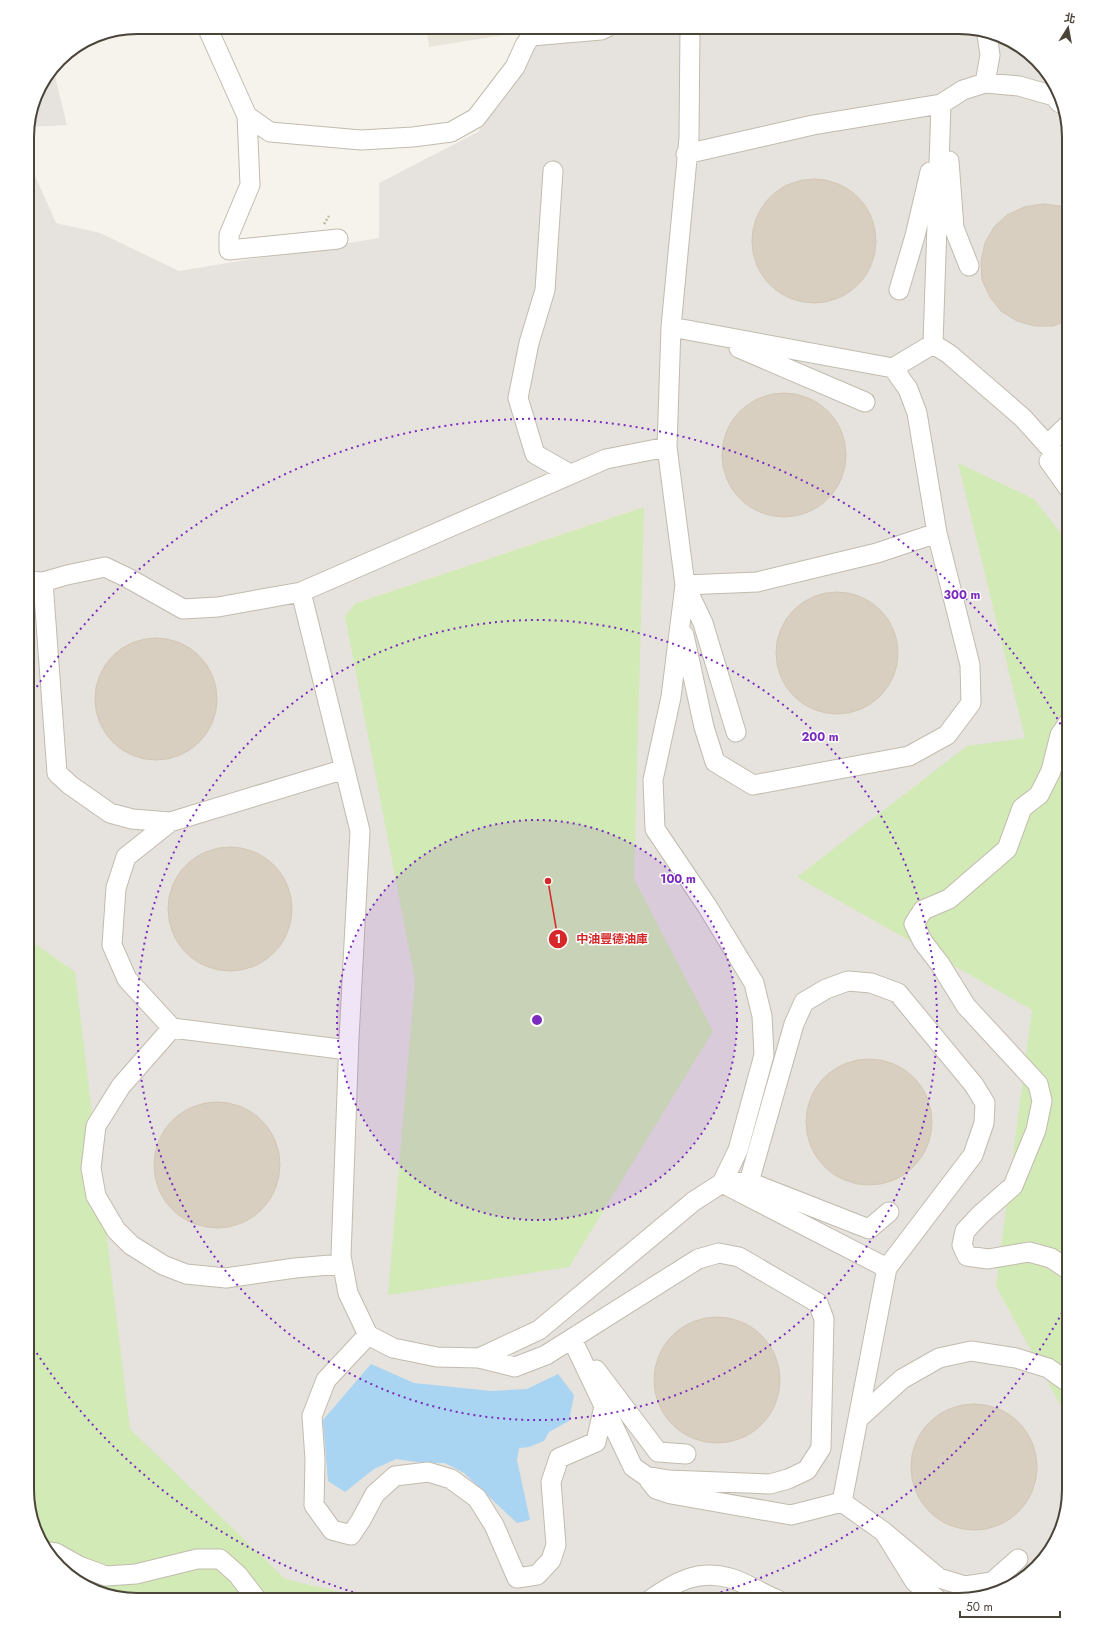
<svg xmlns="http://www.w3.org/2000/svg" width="1096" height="1627" font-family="Jost,'Noto Sans TC',sans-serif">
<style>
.residential{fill:#eae5da}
.industrial{fill:#e6e2dd}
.green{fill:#d2eab5}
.water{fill:#a9d4f2}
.building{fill:#d8cfc1;stroke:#d3c7b4}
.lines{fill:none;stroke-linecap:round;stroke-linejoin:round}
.minor-casing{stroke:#c2bbae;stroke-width:21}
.path{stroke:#c4b79f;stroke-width:2.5;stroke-dasharray:2 2;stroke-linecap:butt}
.minor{stroke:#fff;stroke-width:19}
.ring{fill:none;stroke:#7b2cbf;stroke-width:2;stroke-dasharray:2 4}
.rim{fill:none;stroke:#4b4439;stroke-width:2}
.centre{fill:#7b2cbf;stroke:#fff;stroke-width:2}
.ring-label{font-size:12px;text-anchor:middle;font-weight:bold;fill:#7b2cbf;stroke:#fff;stroke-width:3;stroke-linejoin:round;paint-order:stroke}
.leader{fill:none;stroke:#d62828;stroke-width:1.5}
.callout-dot{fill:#d62828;stroke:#fff;stroke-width:1.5}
.mark-label{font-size:12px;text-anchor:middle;font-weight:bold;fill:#fff}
.callout-label{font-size:12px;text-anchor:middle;font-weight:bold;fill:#d62828;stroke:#fff;stroke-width:3;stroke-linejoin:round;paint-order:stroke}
</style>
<rect width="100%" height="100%" fill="#f6f3ec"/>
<path class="residential" d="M407,27H509L510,34L429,47L427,32Z"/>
<path class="industrial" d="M621,27H966L1020,45L1054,82L1069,137V1490L1054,1545L1014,1585L959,1600H130L82,1585L42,1545L27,1490V175L34,173L56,223L100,233L179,271L379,238V183L478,132L535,42L612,36Z
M53,68L67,125L28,127L35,95Z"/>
<path class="green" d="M1022,47L1054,82L1055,86L1022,53Z
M958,463L1034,499L1069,544V1421L996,1286L1032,1010L797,877L967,746L1025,738Z
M644,507L634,879L713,1031L569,1267L388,1295L415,980L345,616L356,603Z
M27,938L75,972L130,1429L285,1579L372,1600H130L82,1585L42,1545L27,1490Z"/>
<path class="water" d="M371,1364L414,1383L491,1391L527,1389L558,1374L574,1395L569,1421L549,1432L544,1441L529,1447L519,1448L517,1460L530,1520L517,1523L464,1473L445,1463H423L396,1459L374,1469L345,1492L328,1481L323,1420Z"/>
<path class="building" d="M752 241a62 62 0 1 1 124 0a62 62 0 1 1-124 0Z
M1043,204L1060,206L1069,211V320L1053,326H1035L1017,321L1001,311L990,297L982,280L981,261L985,243L994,227L1007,215L1024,207Z
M722 455a62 62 0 1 1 124 0a62 62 0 1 1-124 0Z
M776 653a61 61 0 1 1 122 0a61 61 0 1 1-122 0Z
M95 699a61 61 0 1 1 122 0a61 61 0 1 1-122 0Z
M168 909a62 62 0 1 1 124 0a62 62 0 1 1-124 0Z
M806 1122a63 63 0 1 1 126 0a63 63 0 1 1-126 0Z
M154 1165a63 63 0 1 1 126 0a63 63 0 1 1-126 0Z
M654 1380a63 63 0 1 1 126 0a63 63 0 1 1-126 0Z
M911 1467a63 63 0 1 1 126 0a63 63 0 1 1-126 0Z"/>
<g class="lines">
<defs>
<path id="minor" d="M207,27L247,116L250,185L229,235V250L338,239
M985,83L990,55L987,34
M941,104L933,344L949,354L1023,418L1069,469
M247,116L270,132L361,140L413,137L451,132L476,118L515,67L525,45L531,36L601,30L607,27
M686,154L813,125L941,104L963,90L985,83L1019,86L1054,96L1060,103
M949,161L954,228L969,266
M553,171L545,290L529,343L518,398L535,454L570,474
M899,290L915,236L930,172
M671,327L893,368L908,389L917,413L937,533L970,665L971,703L947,735L909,756L753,785L715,762L704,727L684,635
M739,348L865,402
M893,368L933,344
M1047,445L1069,424
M1049,461L1069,489
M27,581L43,582L67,575L105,567L128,578L183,609L218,607L301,592L360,831L349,1038L341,1256L348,1293L368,1335L393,1348L437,1357L479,1358L539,1330L694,1201L722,1183L738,1150L764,1055L762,1016L754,983L707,906L655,829L653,780L671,697L685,585L667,447L671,327L689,138L690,27
M43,582L57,773L70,785L110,813L132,819L170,822L345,769
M301,592L606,459L667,447
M736,732L703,623L685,585L757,582L877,553L937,533
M170,822L126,857L116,888L112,945L127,979L172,1028L348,1050
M172,1028L121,1086L96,1126L91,1168L96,1196L116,1230L131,1245L163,1265L186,1274L226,1278L295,1268L342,1264
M749,1182L869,1229L889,1212
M722,1183L749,1182L794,1024L804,1002L826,989L848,981L871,983L898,993L974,1085L985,1103L984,1123L973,1155L887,1268
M1069,1270L1051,1258L1029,1252L988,1259L967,1256L962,1245L965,1231L980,1215L1013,1186L1036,1130L1042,1101L1038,1084L966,1006L940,964L923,942L914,924L923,910L949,899L1007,849L1022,808L1039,795L1051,771L1060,735L1069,722
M368,1335L326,1380L312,1416L315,1459L314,1505L332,1530L351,1535L361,1520L375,1494L395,1476L428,1472L451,1479L477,1498L494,1525L517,1578L537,1575L551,1560L556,1545L551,1482L559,1458L596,1442L604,1406
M479,1358L515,1367L546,1355L698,1259L719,1253L739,1257L818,1303L824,1319L821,1448L807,1470L788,1479L770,1484L668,1480L646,1476L633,1467L572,1339
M596,1370L658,1452L686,1454
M858,1419L902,1379L939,1358L971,1351L1016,1358L1048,1368L1069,1383
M649,1480L656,1489L671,1494L791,1515L842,1502L887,1268L724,1184
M842,1502L884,1532L915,1582L938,1600
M884,1532L939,1578L965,1586L992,1582L1018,1559
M49,1552L56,1553L79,1566L106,1576L136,1574L197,1559H220L238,1575L257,1600
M650,1600C675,1582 698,1569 730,1578C745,1582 762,1594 778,1600"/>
</defs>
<use href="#minor" class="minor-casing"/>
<path class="path" d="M324,224L329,216"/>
<use href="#minor" class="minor"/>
</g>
<circle cx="537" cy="1020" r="200" fill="#7b2cbf" fill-opacity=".12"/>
<g class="ring">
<circle cx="537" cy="1020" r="200"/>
<circle cx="537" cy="1020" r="400"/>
<path d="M1068 1302A601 601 0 0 1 698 1599M376 1599A601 601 0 0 1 27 1338M27 702A601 601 0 0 1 1068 738"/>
</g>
<path d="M0 0H1096V1627H0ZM137 34H959A103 103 0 0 1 1062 137V1490A103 103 0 0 1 959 1593H137A103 103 0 0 1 34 1490V137A103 103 0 0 1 137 34Z" fill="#fff" fill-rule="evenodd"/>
<path class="rim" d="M137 34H959A103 103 0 0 1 1062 137V1490A103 103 0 0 1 959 1593H137A103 103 0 0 1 34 1490V137A103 103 0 0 1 137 34Z"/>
<circle cx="537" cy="1020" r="6" class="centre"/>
<g class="ring-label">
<text x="962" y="599">300 m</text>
<text x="820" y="741">200 m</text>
<text x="678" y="883">100 m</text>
</g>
<path class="leader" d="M548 881L558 939"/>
<g class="callout-dot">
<circle cx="548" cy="881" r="4"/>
<circle cx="558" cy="939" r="10"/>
</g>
<g class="mark-label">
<text x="558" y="943">1</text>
</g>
<g class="callout-label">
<text x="612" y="943">中油豐德油庫</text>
</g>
<g transform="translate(1068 28) rotate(11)" stroke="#ffffff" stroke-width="3" paint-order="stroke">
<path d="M0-3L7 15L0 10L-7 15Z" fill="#4b4439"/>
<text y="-6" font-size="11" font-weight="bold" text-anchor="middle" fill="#4b4439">北</text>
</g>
<path d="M960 1611v6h100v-6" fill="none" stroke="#4b4439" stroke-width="2"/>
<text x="966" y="1611" font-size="12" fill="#4b4439" stroke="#ffffff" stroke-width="3" paint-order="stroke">50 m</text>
</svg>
